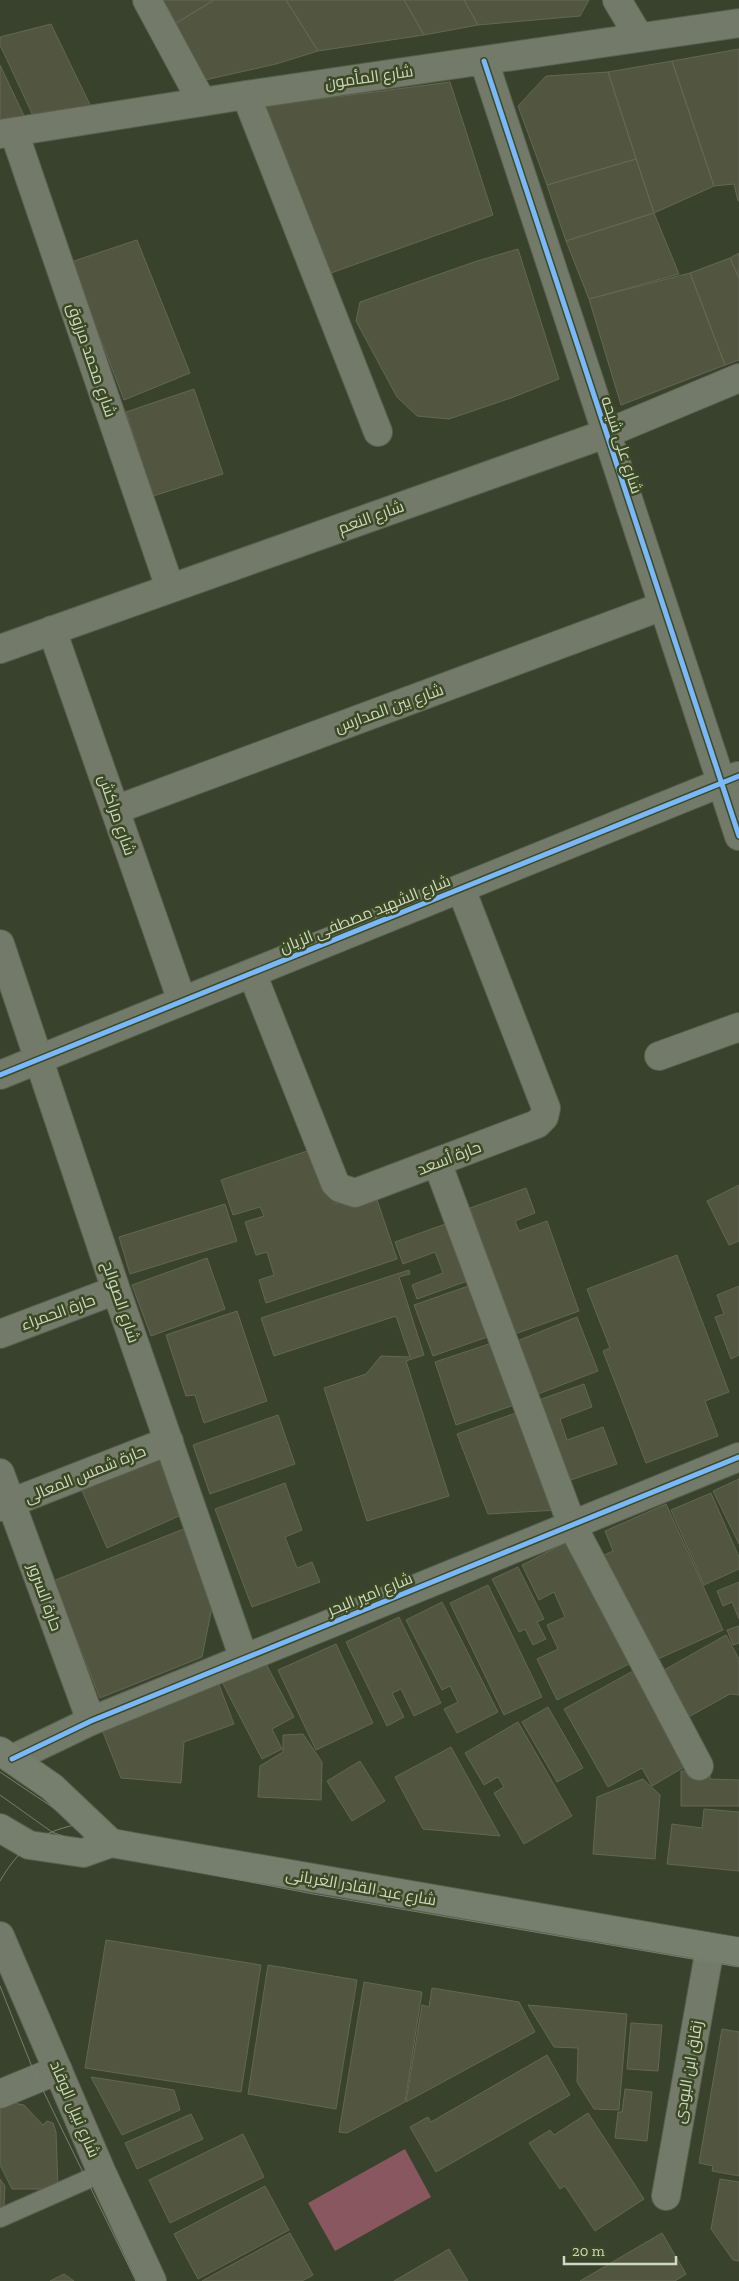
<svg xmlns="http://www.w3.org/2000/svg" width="739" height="2281" font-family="'Zilla Slab',Cairo,serif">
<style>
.green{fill:#89575f}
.building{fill:#525640;stroke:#636754}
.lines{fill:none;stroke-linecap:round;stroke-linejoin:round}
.service-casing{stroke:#58604d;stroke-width:20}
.minor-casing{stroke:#58604d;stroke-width:30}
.tertiary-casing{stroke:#58604d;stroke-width:30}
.secondary-casing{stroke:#58604d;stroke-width:30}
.service{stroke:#747a6a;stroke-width:18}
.minor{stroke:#747a6a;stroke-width:28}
.tertiary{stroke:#747a6a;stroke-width:28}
.secondary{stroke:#767e6d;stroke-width:28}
.tram{stroke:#787e6e;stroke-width:1}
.cycleway-casing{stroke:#3b4a24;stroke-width:8}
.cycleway{stroke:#7ab7fb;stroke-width:5}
.labels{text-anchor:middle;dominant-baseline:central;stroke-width:5;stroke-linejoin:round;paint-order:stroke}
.street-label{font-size:16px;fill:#ced8c2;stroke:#3b4a24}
</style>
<rect width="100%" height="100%" fill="#39422c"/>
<path class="green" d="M405,2149L431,2197L335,2251L308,2203Z"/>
<path class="building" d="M160,0H214L173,25Z
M214,0H286L318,51L276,64L205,80L173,25Z
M286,0H404L424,35L318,51Z
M404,0H464L478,25L424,35Z
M464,0H589L580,16L478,25Z
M51,24L93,111L36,122L0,45V37Z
M739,49V201H738L734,184L714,186L672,61Z
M672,61L714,186L654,213L608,72Z
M0,65L27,122L0,127Z
M608,72L636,159L547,185L518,106L546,76Z
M450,82L493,215L331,273L260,107Z
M636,159L654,213L566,241L547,185Z
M654,213L679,274L589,299L566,241Z
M137,240L190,373L124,400L71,262Z
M518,249L559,379L511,398L449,419L417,416L397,397L356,321L360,302L477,261Z
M739,253V278L730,258Z
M730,258L739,278V360L725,365L690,273Z
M690,273L725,365L621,405L589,299Z
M194,389L223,474L153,496L126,412Z
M316,1148L335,1204L374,1191L397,1259L266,1303L259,1280L274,1275L267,1252L256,1255L245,1222L264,1216L260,1207L233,1215L221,1180Z
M739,1185V1241L729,1245L707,1201Z
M526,1188L535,1213L515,1221L519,1231L547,1221L579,1311L515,1334L470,1208Z
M225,1204L237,1241L130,1274L119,1237Z
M451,1222L473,1279L417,1299L412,1285L443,1273L435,1252L403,1264L395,1242Z
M677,1255L729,1392L705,1401L718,1436L646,1463L603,1351L610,1348L587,1289Z
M207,1258L225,1309L151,1336L132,1285Z
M409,1270L410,1274L399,1277L424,1355L406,1361L449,1496L367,1521L324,1388L366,1374L381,1356L410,1357L396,1316L274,1356L261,1318Z
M474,1284L493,1335L433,1356L414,1305Z
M739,1286V1355L731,1359L715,1317L724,1314L717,1295Z
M237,1311L267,1401L204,1423L195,1395L186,1396L166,1335Z
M577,1317L598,1371L538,1394L517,1341Z
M495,1342L520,1403L456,1425L435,1362Z
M584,1384L592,1407L560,1419L567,1440L603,1427L617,1464L565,1482L536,1401Z
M521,1411L558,1510L488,1514L457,1434Z
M278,1415L295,1464L210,1494L193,1445Z
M161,1451L188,1512L107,1548L80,1486Z
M739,1479V1544L713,1491Z
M285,1483L302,1530L285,1537L297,1568L312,1562L320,1582L252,1607L215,1509Z
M711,1493L739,1557V1569L704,1585L671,1510Z
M666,1504L723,1630L649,1663L600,1557L613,1551L605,1531Z
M186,1528L214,1597L202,1657L100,1698L53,1581Z
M571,1540L633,1662L557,1700L537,1659L558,1649L547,1625L565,1617L554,1592L539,1600L522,1565Z
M518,1567L544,1619L537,1622L546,1639L533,1645L525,1629L519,1632L492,1579Z
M739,1582V1619L732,1602L723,1606L717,1591Z
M488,1585L542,1697L504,1715L450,1603Z
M442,1602L498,1712L457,1733L444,1709L458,1702L450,1686L442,1690L406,1620Z
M399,1617L441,1703L414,1716L401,1689L392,1693L404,1717L387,1726L346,1642Z
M739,1626V1643L733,1645L727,1630Z
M726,1635L739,1659V1695L730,1694L683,1720L657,1674Z
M336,1644L373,1723L316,1750L278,1670Z
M264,1660L294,1717L272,1729L282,1749L262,1759L222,1682Z
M633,1671L686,1766L652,1786L642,1768L608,1787L564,1709Z
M218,1682L234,1724L184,1742L181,1783L121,1778L101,1727Z
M548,1707L583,1768L557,1782L522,1722Z
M518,1722L572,1816L524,1844L494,1793L504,1787L498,1777L484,1785L465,1753Z
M303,1734L322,1762L321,1800L258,1797L260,1766L283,1752V1735Z
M451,1747L500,1836L423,1829L395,1777Z
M360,1761L385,1801L352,1821L327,1781Z
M681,1771H710V1779L739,1780V1806H681Z
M643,1779L660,1795L655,1859L593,1854L597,1797Z
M704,1809L739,1812V1871L667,1864L672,1824L702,1828Z
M106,1940L261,1965L241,2092L85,2068Z
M268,1965L357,1980L336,2109L248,2094Z
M364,1982L422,1992L405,2102L347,2133L339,2132Z
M432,1988L519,2002L535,2032L406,2102L422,2005L429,2007Z
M528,2005L627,2014L619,2110L594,2109L577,2082L578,2048L554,2047Z
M631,2023L662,2025L658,2071L627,2069Z
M722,2029L739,2032V2176L712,2171L713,2166L699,2163Z
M547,2055L570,2095L436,2172L410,2127L428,2117L431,2122Z
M91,2077L174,2090L180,2110L122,2135Z
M625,2089L652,2092L647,2141L615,2138L618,2112H622Z
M8,2102L24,2105L43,2125L47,2121L53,2123L56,2132L58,2189H12L0,2165V2106Z
M588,2113L644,2199L595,2231L565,2186L560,2189L529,2143L550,2130L554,2135Z
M191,2114L203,2139L137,2169L125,2143Z
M243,2134L264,2177L170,2223L149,2180Z
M0,2179L5,2186L4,2205L0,2211Z
M720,2179L739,2182V2261L733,2260L711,2229Z
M265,2186L289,2230L198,2279L174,2234Z
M290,2233L313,2275L302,2281H202Z
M662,2233L686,2274L675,2281H580Z
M449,2249L468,2281H394Z
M64,2274L74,2281H50Z"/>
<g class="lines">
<defs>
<path id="service" d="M0,2218L102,2173"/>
<path id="minor" d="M147,0L202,102
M617,0L639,37
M484,61L739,836
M246,95L378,432
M14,132L170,588
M0,134L246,95L739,23
M52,630L182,1001
M0,649L605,434L739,378
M115,810L663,606
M0,944L116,1290L244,1659
M252,973L335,1183L340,1188L355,1193L537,1124L544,1117L546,1108L461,889
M659,1056L739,1027
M0,1075L738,776
M437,1162L572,1525L699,1766
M0,1334L116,1290
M0,1473L91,1721
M0,1507L169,1441
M12,1759L91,1721L739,1457
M0,2094L58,2070
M666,2196L710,1948"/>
<path id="tertiary" d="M0,1936L102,2173L152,2281"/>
<path id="secondary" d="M0,1751L52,1787L111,1843L739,1952
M0,1828L29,1845L83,1853L111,1843"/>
</defs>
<use href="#service" class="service-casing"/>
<use href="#minor" class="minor-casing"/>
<use href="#tertiary" class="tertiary-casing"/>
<use href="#secondary" class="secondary-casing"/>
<use href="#service" class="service"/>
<use href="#minor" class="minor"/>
<use href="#tertiary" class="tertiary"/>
<use href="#secondary" class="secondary"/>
<path class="tram" d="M0,1772L64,1815L91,1824L221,1853L739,1938
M0,1795L52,1832L96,1849L130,1859L313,1894L739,1967
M0,1881C21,1845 43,1830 85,1823
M0,1986L34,2072L136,2281"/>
<defs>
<path id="cycleway" d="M484,61L739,836
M0,1075L739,776
M12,1759L91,1721L739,1457"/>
</defs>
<use href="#cycleway" class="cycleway-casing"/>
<use href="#cycleway" class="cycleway"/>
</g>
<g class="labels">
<g class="street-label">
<text transform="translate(369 77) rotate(-8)">شارع المأمون</text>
<text transform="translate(92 360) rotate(71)">شارع محمد مرزوق</text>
<text transform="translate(622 445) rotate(72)">شارع على شيحه</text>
<text transform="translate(371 517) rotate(-20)">شارع النعم</text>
<text transform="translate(389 708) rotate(-20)">شارع بين المدارس</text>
<text transform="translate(117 815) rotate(71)">شارع مراكش</text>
<text transform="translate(365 914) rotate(-22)">شارع الشهيد مصطفى الزيان</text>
<text transform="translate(449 1158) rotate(-21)">حارة أسعد</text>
<text transform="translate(121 1302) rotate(71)">شارع الصوالح</text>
<text transform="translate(58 1312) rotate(-20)">حارة الحمراء</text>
<text transform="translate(85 1474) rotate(-22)">حارة شمس المعالى</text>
<text transform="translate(370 1594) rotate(-22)">شارع امير البحر</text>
<text transform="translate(45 1597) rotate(70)">حارة السرور</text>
<text transform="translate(361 1887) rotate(10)">شارع عبد القادر الغريانى</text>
<text transform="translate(688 2072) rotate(-80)">زقاق ابن البودى</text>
<text transform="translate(75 2109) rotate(67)">شارع نبيل الوقاد</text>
</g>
</g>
<path d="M564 2256v8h112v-8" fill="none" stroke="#ced8c2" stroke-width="2.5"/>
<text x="572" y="2256" font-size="15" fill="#ced8c2" stroke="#3b4a24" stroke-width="4" paint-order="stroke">20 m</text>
</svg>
